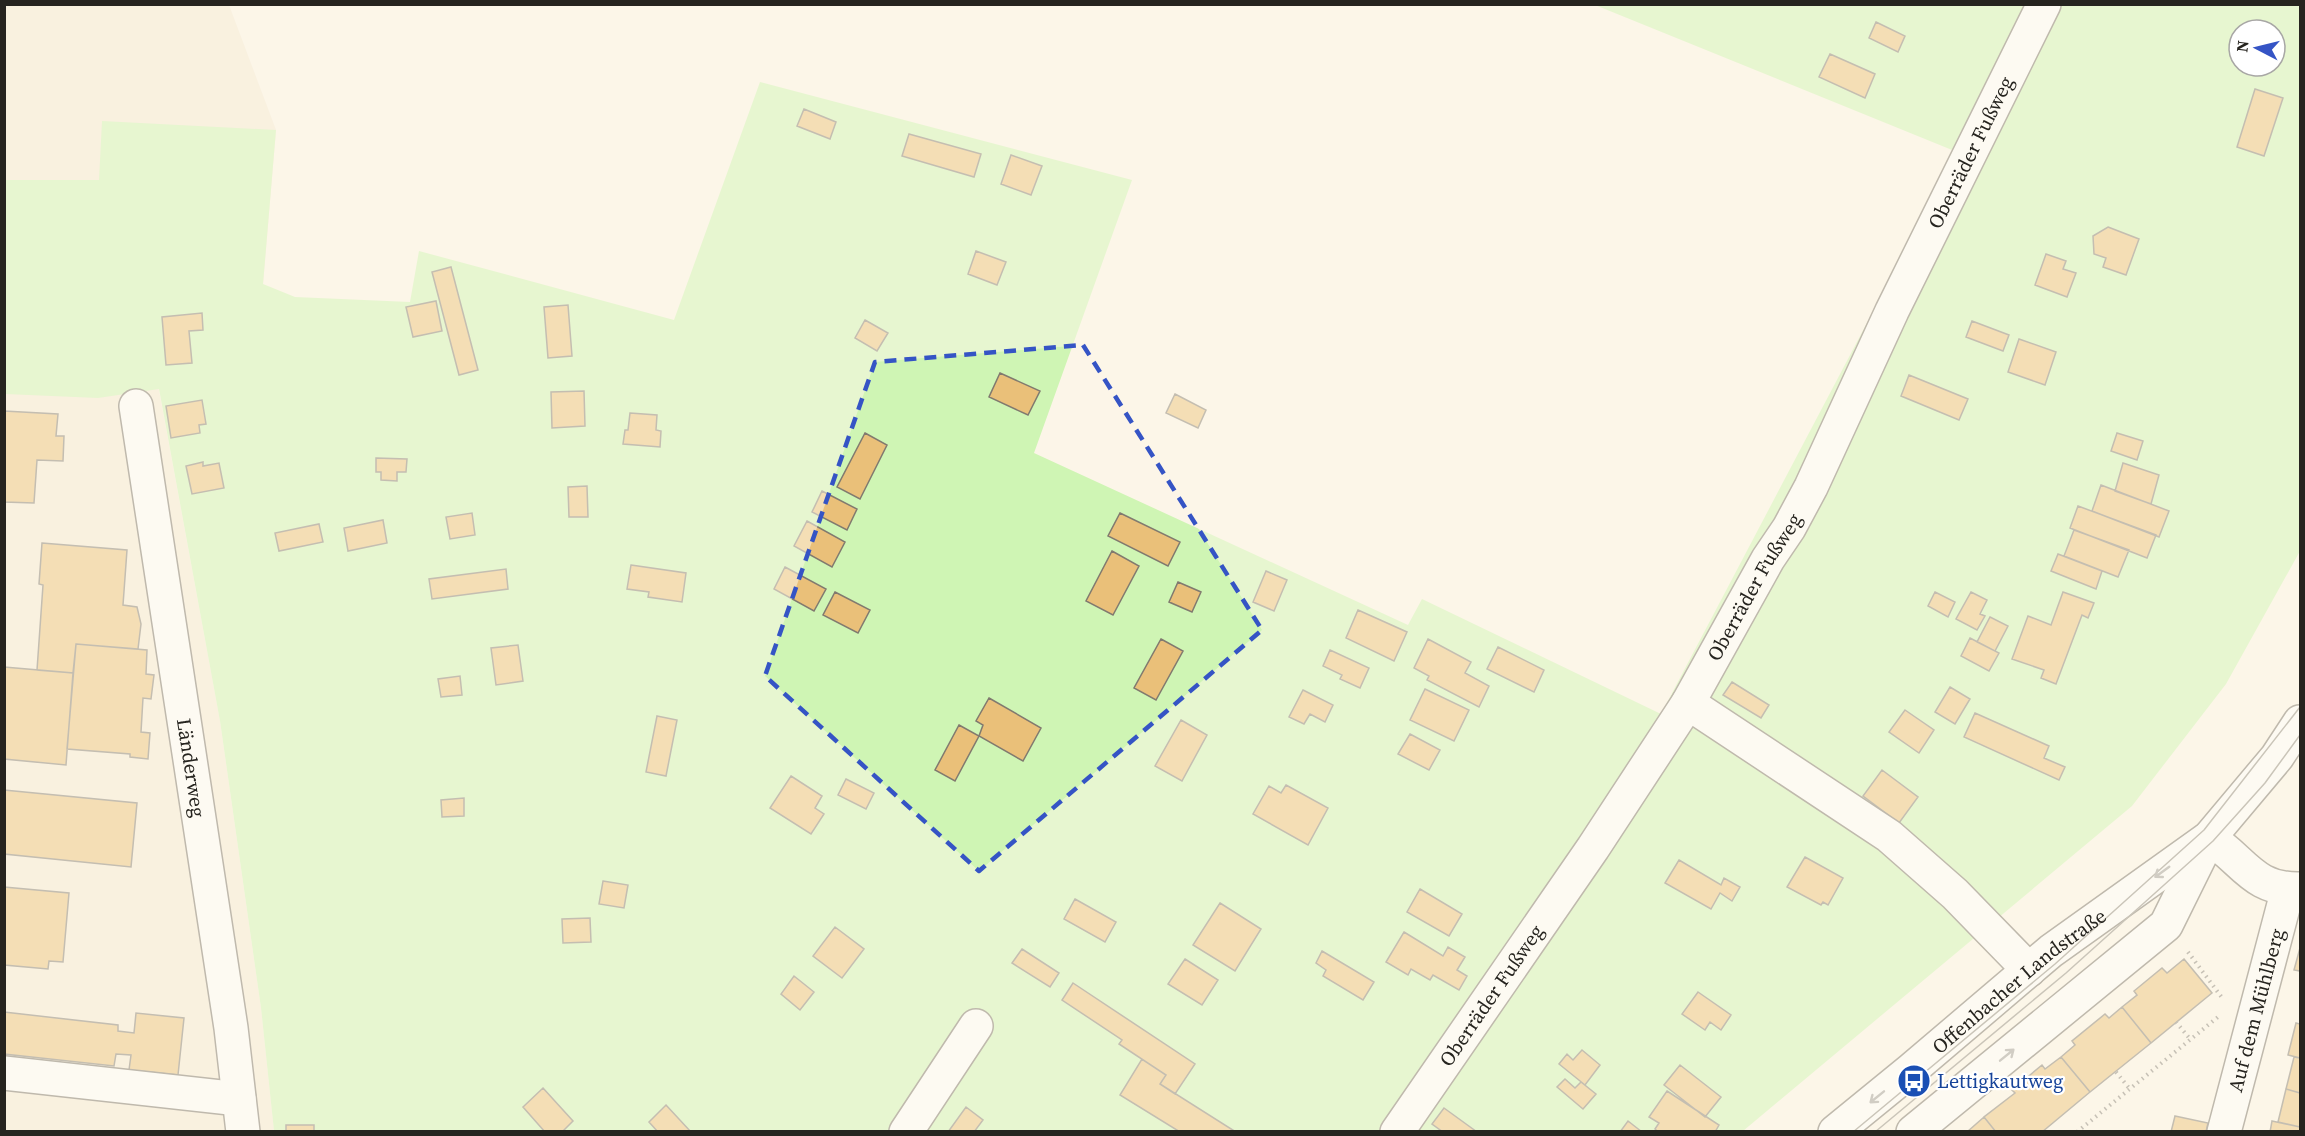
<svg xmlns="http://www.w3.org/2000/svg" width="2305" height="1136" font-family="'Source Serif 4',serif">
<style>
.industrial{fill:#f6ead6}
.green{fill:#cff5b4;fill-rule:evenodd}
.building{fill:#eac079;stroke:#817a6f;stroke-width:1.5}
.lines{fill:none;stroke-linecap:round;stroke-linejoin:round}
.minor-casing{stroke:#777066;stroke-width:36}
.major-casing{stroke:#777066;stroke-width:36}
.path{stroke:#87827a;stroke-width:4;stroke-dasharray:1.5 4.5;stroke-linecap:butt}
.minor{stroke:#fff;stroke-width:33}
.major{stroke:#fff;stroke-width:33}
.tram{stroke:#8f8a81;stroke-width:1.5}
.oneway{stroke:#9d9c9a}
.marked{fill:none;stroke:#3554c5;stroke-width:4.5;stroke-dasharray:12 8;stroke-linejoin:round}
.labels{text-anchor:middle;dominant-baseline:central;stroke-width:4.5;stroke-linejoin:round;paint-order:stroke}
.street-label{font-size:20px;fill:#26241f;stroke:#fff}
.transit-label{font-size:20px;fill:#164399;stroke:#fff;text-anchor:start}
</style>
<rect width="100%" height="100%" fill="#fcf5e8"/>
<path class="industrial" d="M5,5H229L276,130L263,285L151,347L220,721L261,1008L274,1131L5,1132Z"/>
<path class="green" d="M1595,5H2300V551L2226,684L2132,806L1743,1131H274L261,1008L220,721L159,389L98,398L5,394V180H99L102,121L276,130L263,284L295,297L410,302L419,251L674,320L760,82L1132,180L1034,453L1408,625L1422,599L1661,714L1957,152ZM2239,30H2275V66H2239Z"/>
<path class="building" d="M1876,22L1905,36L1898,52L1869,38Z
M1830,54L1875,74L1865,98L1819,77Z
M2255,89L2283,98L2264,156L2237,147Z
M804,109L836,122L830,139L797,126Z
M909,134L981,154L974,177L902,156Z
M1011,155L1042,166L1031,195L1001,184Z
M2108,227L2139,239L2126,275L2103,267L2106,258L2094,254L2093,236Z
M976,251L1006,262L997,285L968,274Z
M2046,254L2066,261L2063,269L2076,273L2067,297L2035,285Z
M451,267L478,370L459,375L432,272Z
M436,301L442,331L413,337L406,307Z
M568,305L572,356L548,358L544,307Z
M202,313L203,330L189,331L192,363L166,365L162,317Z
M865,320L888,333L877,351L855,338Z
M1972,321L2009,335L2003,351L1966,337Z
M2019,339L2056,352L2045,385L2008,372Z
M1000,373L1040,391L1028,415L989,397Z
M1909,375L1968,399L1959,420L1901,396Z
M584,391L585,426L552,428L551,392Z
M1175,394L1206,410L1198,428L1166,413Z
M202,400L206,424L199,425L200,433L171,438L166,406Z
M4,411L58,414L56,436H64L63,461L37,460L34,503L4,502Z
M630,413L657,415L656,430L661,431L660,447L623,444L625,430H628Z
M865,433L887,445L860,499L837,487Z
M2117,433L2143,441L2137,460L2111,451Z
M376,458L407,459L406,472H397V481L381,480V472H376Z
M203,462V466L219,463L224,488L192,494L186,466Z
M2123,463L2159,475L2151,504L2115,491Z
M2101,485L2169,511L2159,537L2092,511Z
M587,486L588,517H569L568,487Z
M822,491L857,509L847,530L812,512Z
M2078,506L2156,535L2147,558L2070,528Z
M472,513L475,535L450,539L446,517Z
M1120,513L1180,542L1168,566L1108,536Z
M383,520L387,543L348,551L344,528Z
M807,521L845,542L832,567L794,546Z
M319,524L323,542L279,551L275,533Z
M2074,530L2129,550L2118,577L2064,556Z
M42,543L127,550L123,605L137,607L141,624L138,649L76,644L73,673L37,670L43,585L39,584Z
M1112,551L1139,566L1113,615L1086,601Z
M2058,554L2102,571L2096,589L2051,571Z
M631,565L686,573L682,602L648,597L649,592L627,589Z
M785,567L826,589L814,611L774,589Z
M506,569L508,589L432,599L429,579Z
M1266,571L1287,580L1274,611L1253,602Z
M1178,582L1201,592L1192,612L1169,602Z
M835,592L870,610L858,633L823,615Z
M1935,592L1955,602L1948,617L1928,606Z
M1971,592L1987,600L1980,614L1985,616L1977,630L1956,619Z
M2063,592L2094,603L2088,618L2082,615L2056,684L2041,678L2044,670L2012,659L2028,616L2051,625Z
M1358,610L1407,632L1394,661L1346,638Z
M1990,617L2008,626L1995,651L1977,642Z
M1970,638L1999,653L1989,671L1961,656Z
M1161,639L1183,651L1156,700L1134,688Z
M1428,639L1471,662L1465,673L1489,686L1479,707L1427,680L1429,676L1414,668Z
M76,644L147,650L146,674L154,675L151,699L143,698L141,732L150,733L148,759L130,757V754L67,749Z
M518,645L523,681L496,685L491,648Z
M1498,647L1544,670L1534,692L1487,669Z
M1330,650L1369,668L1360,688L1340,679L1342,675L1323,666Z
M4,667L73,673L66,765L4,759Z
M460,676L462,695L441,697L438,679Z
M1732,682L1769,705L1761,718L1723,695Z
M1950,687L1970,699L1955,724L1935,712Z
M1425,689L1469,710L1454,741L1410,720Z
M1303,690L1333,705L1325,722L1310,714L1304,724L1289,717Z
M989,698L1041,728L1023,761L979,736L983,725L976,721Z
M1905,710L1934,730L1919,753L1889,732Z
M1975,713L2049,746L2044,758L2065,767L2059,780L1964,737Z
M657,716L677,720L666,776L646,772Z
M1181,720L1207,735L1182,781L1155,766Z
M959,725L979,736L955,781L935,770Z
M1410,734L1440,750L1429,770L1398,754Z
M1882,770L1918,797L1899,823L1863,796Z
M791,776L822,796L815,808L824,814L811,834L770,808Z
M846,779L874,793L866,809L838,795Z
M1286,785L1328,808L1308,845L1253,814L1269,786L1281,793Z
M4,790L137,803L131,867L4,854Z
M464,798V816L442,817L441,800Z
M1805,857L1843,878L1828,905L1823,902L1821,905L1787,887Z
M1679,860L1721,885L1724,878L1740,887L1732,901L1720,893L1711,909L1665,883Z
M603,881L628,885L624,908L599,904Z
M4,887L69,893L63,962L49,961L48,969L4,965Z
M1420,889L1462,914L1449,936L1407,912Z
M1075,899L1116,922L1105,942L1064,919Z
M1220,903L1261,929L1235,971L1193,945Z
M590,918L591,942L563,943L562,919Z
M835,927L864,949L842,978L813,956Z
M1404,932L1443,956L1448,947L1465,957L1457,970L1467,976L1459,990L1433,975L1430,980L1411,969L1408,975L1386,962Z
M2300,948V971L2294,970Z
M1022,949L1059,973L1050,987L1012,963Z
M1322,951L1374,982L1363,1000L1323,976L1326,970L1316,963Z
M1185,959L1218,980L1202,1005L1168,984Z
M2184,959L2212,993L2151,1043L2122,1007L2137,995L2134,991L2162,968L2167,973Z
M794,976L814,992L800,1010L781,994Z
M1073,983L1195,1064L1175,1094L1160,1084L1166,1075L1119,1044L1122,1040L1062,1000Z
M1698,992L1731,1015L1721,1030L1710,1022L1705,1030L1682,1014Z
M2122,1007L2151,1043L2090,1092L2061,1057L2075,1045L2072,1041L2105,1014L2109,1018Z
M4,1012L118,1025V1031L134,1033L136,1013L184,1018L178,1075L129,1070L131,1055L116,1054L114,1066L4,1054Z
M2296,1023L2300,1024V1058L2288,1055Z
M1582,1050L1600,1065L1585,1085L1559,1064L1567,1054L1573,1060Z
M2061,1057L2090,1092L2042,1132H1996L1984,1117L2015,1093L2012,1090L2042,1065L2045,1069Z
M2294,1057L2300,1058V1093L2286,1089Z
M1142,1059L1166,1075L1160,1084L1236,1132H1180L1120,1095Z
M1680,1065L1721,1097L1705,1117L1664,1085Z
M1565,1079L1575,1088L1581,1082L1596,1094L1583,1109L1557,1087Z
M543,1088L573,1121L562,1132H545L523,1107Z
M2286,1089L2300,1093V1127L2278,1122Z
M1667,1091L1719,1125L1715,1132H1658L1655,1129L1659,1123L1649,1117Z
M666,1105L691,1132H658L649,1122Z
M966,1107L983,1120L974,1132H948Z
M1444,1108L1477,1132H1443L1432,1124Z
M2175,1116L2208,1123L2206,1132H2171Z
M1984,1117L1996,1132H1967Z
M1628,1121L1642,1132H1620Z
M2272,1121L2300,1127V1132H2270Z
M286,1125H314V1132H286Z"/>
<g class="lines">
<defs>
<g id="minor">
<path id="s1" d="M136,406L231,1028L243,1132"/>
<path d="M1688,703L1889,836L1955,894L2029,970"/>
<path d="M2209,838C2244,860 2252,890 2300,889"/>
<path d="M4,1073L239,1099"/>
<path d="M906,1132L976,1026"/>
<path id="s2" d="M1397,1132L1593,848L1688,703L1768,559L1789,528L1811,487L1892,311L2044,4"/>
<path id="s3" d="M2224,1132L2288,889"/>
</g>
<g id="major">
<path id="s4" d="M1835,1132L1911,1070L2051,951L2209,838L2277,757L2300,722"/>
<path d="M1913,1132L2166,925L2207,842"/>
</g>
</defs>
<use href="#minor" class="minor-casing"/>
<use href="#major" class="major-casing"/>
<path class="path" d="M2188,952L2223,999
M2176,1022L2190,1039
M2116,1072L2129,1088
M2077,1132L2218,1017"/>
<use href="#minor" class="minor"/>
<use href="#major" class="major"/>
<path class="tram" d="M1853,1132L2055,964L2204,830L2300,707
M1875,1132L2066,973L2213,841L2265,783L2300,735"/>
</g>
<defs><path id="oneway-shaft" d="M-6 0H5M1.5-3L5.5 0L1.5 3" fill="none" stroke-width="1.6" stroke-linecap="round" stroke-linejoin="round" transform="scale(1.5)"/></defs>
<g class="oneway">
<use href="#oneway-shaft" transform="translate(2162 872) rotate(144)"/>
<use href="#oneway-shaft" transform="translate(2007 1055) rotate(-39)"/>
<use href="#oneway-shaft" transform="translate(1877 1097) rotate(141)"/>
</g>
<path d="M0 0H2305V1136H0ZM1083,345L1262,630L979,871L765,676L875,362Z" fill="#fcf5e8" fill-opacity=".55" fill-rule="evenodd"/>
<path class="marked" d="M1083,345L1262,630L979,871L765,676L875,362Z"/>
<defs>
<symbol id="bus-disc" viewBox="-11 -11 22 22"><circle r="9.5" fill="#1a4fb4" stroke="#fff"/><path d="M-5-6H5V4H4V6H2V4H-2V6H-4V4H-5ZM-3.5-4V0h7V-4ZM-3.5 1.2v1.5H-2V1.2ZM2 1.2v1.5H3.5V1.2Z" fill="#fff"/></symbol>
</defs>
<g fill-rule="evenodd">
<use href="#bus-disc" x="1895" y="1062" width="38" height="38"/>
</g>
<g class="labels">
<g class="street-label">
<text stroke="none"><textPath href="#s2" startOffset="1138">Oberräder Fußweg</textPath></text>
<text stroke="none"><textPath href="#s2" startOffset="652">Oberräder Fußweg</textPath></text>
<text stroke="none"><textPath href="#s1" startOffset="366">Länderweg</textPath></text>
<text stroke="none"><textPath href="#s4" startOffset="238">Offenbacher Landstraße</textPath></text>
<text stroke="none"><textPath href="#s2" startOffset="166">Oberräder Fußweg</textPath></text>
<text stroke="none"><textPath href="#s3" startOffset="126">Auf dem Mühlberg</textPath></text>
</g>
<g class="transit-label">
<text x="1937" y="1081">Lettigkautweg</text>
</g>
</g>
<rect width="2305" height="1136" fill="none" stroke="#26241f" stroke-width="12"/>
<g transform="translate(2257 48) rotate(277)"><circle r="28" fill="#ffffff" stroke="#a8a7a5" stroke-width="1.5"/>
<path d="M0-4.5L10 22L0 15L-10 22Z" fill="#3554c5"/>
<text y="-9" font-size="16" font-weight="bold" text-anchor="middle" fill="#26241f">N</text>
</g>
</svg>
